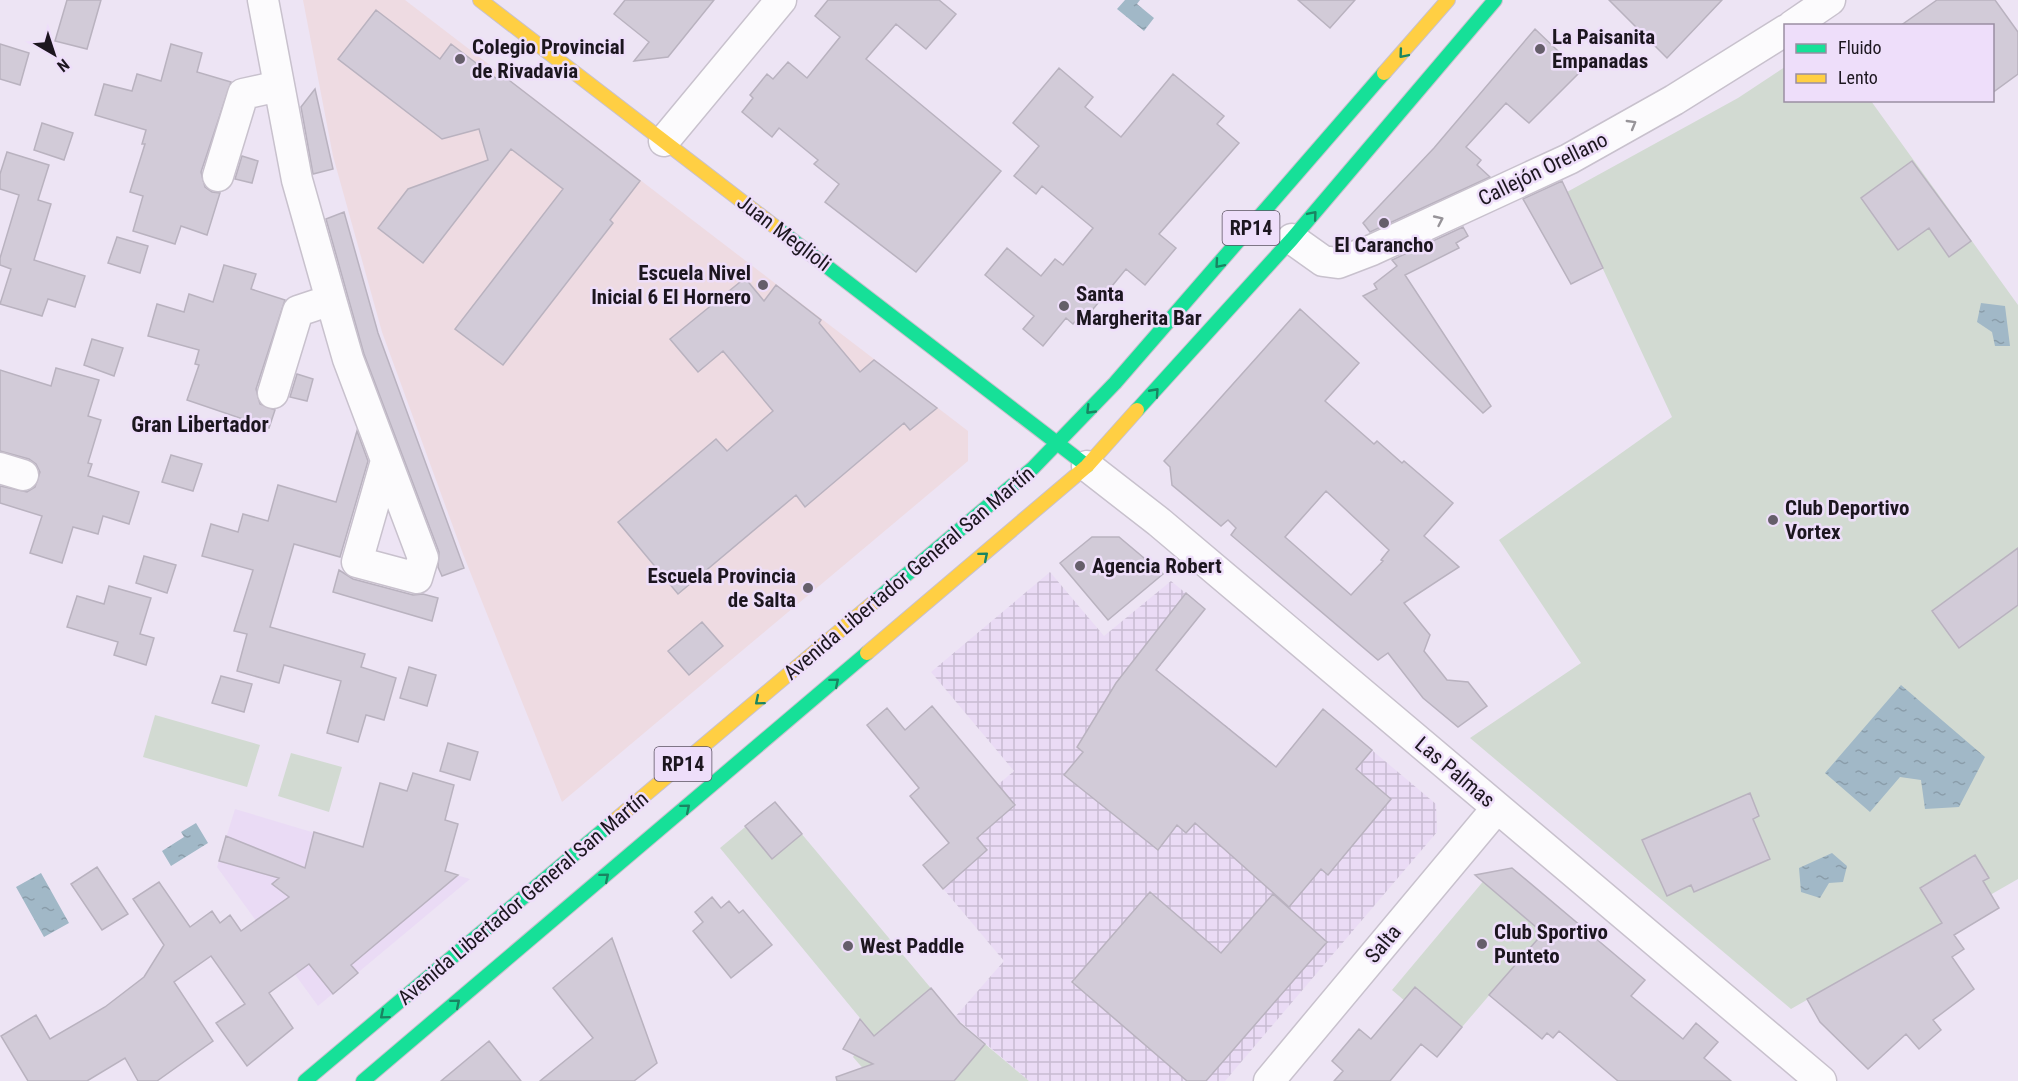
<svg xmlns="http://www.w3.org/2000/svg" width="2018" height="1081" font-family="'Roboto Condensed',sans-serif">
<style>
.built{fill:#eadbf5}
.industrial{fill:url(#industrial-grid)}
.education{fill:#eedbe2}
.pitch{fill:#d2dad2}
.water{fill:url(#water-ripples)}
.building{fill:#d2cbd8;stroke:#b9b2bf;stroke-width:1.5;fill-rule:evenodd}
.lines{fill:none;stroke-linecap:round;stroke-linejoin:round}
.street-casing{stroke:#c8c1cd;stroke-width:33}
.fast-casing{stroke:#c8c1cd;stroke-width:16}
.slow-casing{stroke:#c8c1cd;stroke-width:16}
.street{stroke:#fcfbfd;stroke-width:30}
.fast{stroke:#16e098;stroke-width:14}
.slow{stroke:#ffcf43;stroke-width:14}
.oneway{stroke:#198562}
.oneway2{stroke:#979499}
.poi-dot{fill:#655e6a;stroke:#eedefa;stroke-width:2}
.labels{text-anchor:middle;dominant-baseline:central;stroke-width:5;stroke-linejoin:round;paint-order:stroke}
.shield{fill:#eedefa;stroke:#5b5261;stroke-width:1.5}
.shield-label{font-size:20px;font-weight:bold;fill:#1c161f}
.poi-label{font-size:21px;font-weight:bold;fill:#1c161f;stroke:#eedefa;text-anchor:start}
.street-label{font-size:21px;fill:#1c161f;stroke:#eedefa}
.neighbourhood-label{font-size:22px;font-weight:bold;fill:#1c161f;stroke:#eedefa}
</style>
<defs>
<pattern id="industrial-grid" width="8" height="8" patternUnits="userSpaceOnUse" patternTransform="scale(1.5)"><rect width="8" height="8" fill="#eadbf5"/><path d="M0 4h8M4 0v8" fill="none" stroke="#c8bbd2"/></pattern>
<pattern id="water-ripples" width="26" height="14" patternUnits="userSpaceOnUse" patternTransform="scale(1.5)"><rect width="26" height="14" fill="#a1b8c7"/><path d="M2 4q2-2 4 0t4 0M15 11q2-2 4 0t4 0" fill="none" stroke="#8a9daa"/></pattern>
</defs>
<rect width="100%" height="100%" fill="#ede4f4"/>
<path class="built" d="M235,809L375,851L470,879L318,1006L217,867Z"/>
<path class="industrial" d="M1050,572L1104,636L1171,581L1205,609L1157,670L1276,766L1323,709L1436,804L1437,832L1225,1081H1029L955,1017L1004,961L930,873L978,817L970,808L1014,771L931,672Z"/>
<path class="education" d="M303,0H405L968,431V461L562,802L463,554L382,332L333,156Z"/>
<path class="pitch" d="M1785,67L1786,100L1871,101L2018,305V879L1791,1009L1470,738L1581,663L1499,540L1672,417L1567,192L1738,98Z
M155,715L260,745L247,787L143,757Z
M291,753L342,767L329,812L278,796Z
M775,802L960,1023L1029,1081H874L853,1057L869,1029L720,848Z
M1491,872L1562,910L1451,1040L1392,990Z"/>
<path class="water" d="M1125,0H1140L1137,4L1154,18L1144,31L1117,9Z
M1981,303L2005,306L2010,346H1995L1992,332L1977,322Z
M1901,685L1985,757L1959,807L1925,809L1921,780L1900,777L1870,812L1825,773Z
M196,823L208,843L171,866L162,851L184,837L181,832Z
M1832,853L1847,866L1843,882L1829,883L1820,898L1801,892L1799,868Z
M41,873L69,923L44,937L16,887Z"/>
<path class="building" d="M67,0H101L87,49L55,41Z
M625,0H714L668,57L634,61L649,42L614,14Z
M828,0H939L956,14L926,49L896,24L866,59L1001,171L916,272L825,202L839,184L814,164L818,160L779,128L772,137L742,112L753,98L750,95L767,74L773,79L788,62L807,78L840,37L815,16Z
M1298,0H1355L1330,28Z
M1609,0H1722L1667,58Z
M1937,0H1995L2018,32V74L1992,93V26H1900Z
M376,10L440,59L451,44L497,79L501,74L640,181L610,220L613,223L503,365L455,329L563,189L511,149L423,263L378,228L408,189L488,160L479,129L442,139L338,59Z
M1535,29L1580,72L1529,123L1506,103L1466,147L1481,160L1477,165L1490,177L1370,232L1363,223L1434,148Z
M0,44L29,53L20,85L0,79Z
M171,44L202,53L197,72L231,82L201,172L205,187L212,192L220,193L207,235L181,226L175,244L133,231L143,196L130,192L145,144H142L146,130L95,115L104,84L132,91L137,74L161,81Z
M1059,68L1093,97L1085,107L1121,137L1173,74L1224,116L1217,124L1239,143L1159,234L1176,248L1145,285L1126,269L1089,314L1084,311L1073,324L1066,318L1043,346L1023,329L1034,316L985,275L1007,248L1041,276L1055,259L1063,265L1093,228L1042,186L1036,194L1014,176L1039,146L1013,123Z
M315,89L333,169L313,174L301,107Z
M42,123L73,133L64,160L34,150Z
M7,152L49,165L38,200L51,204L34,260L85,276L75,307L48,299L42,316L0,304L11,269L0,265V258L19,195L0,189V174Z
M242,156L258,161L252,183L235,179Z
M1912,161L1971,241L1949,257L1929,228L1898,250L1861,198Z
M1562,181L1603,268L1571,284L1523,199Z
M344,212L378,333L464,568L442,576L438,567L439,552L364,354L326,219Z
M1463,227L1468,236L1456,243L1459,248L1405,275L1491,406L1483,413L1363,296L1377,289L1374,284L1397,266L1392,260Z
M117,237L148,246L140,273L108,263Z
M224,265L256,274L251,289L285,300L256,389L260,404L275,410L269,428L187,400L199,365L195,364L199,350L148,336L157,304L184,312L189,294L213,302Z
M745,278L764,301L776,285L821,320L819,323L860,372L874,360L937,408L910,430L904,423L805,507L796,495L678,594L618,522L716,439L727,451L773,411L723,351L698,372L670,339Z
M1300,309L1359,363L1325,401L1374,444L1377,441L1402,463L1404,461L1453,503L1424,536L1459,567L1404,603L1430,635L1424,651L1447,680L1468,682L1487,706L1458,727L1423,698L1388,653L1378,660L1231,535L1236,528L1228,520L1221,526L1172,485L1170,467L1164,461ZM1326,491L1389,550L1381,560L1383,561L1351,595L1285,537Z
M92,339L123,348L114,376L84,365Z
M56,368L99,380L88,416L101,420L88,463L92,464L88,476L139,492L129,524L103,516L98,534L73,527L62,563L30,553L42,516L0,503V486L27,492L35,487L40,472L36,464L29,459L0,451V370L51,386Z
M297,374L313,379L307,401L290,397Z
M357,431L368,461L340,557L294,544L270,627L365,654L361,667L396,678L384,720L366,715L358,742L327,733L341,681L284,665L279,683L237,671L247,634L234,631L253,570L202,556L211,524L238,532L243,514L268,521L278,485L336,502Z
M171,455L202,464L193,491L162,482Z
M1092,537H1119L1163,574L1108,620L1060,563Z
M2018,548V605L1959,648L1932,611Z
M144,556L176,565L167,593L136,583Z
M339,570L353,579L413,595L423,594L438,598L432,621L333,592Z
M109,586L151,598L140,634L154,638L146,665L114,655L118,642L67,627L77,596L104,604Z
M1186,593L1205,609L1156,670L1276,767L1323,709L1372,750L1356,769L1391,799L1328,875L1321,869L1289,907L1195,823L1186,833L1177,825L1158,850L1064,775L1083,752L1077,747L1116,683Z
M702,622L723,646L689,675L668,651Z
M409,667L436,675L427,706L400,698Z
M221,676L252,684L244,712L212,703Z
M932,706L1015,805L977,838L987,850L943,889L923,865L949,843L910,796L919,788L867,725L887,708L905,730Z
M448,743L478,752L470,780L440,771Z
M413,773L454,785L445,820L458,824L445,871L458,875L351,965L358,973L333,994L309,964L269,993L293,1028L247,1066L216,1023L245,1004L211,956L174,982L213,1041L157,1081H138L125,1058L87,1081H28L1,1036L36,1015L50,1039L105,1007L144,977L164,945L133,899L159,882L190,927L212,911L220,923L230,915L241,931L289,897L272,884L279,878L219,861L226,836L305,868L314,832L363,847L380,783L407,791Z
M1750,793L1759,816L1753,819L1770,859L1694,892L1691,885L1667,896L1642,840Z
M775,802L802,834L772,859L745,826Z
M1975,855L1989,878L1983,881L1999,908L1954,935L1964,949L1952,957L1974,989L1933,1020L1941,1030L1919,1049L1906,1034L1868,1069L1820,1022L1807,999L1942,923L1920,888Z
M97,867L128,914L102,930L71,884Z
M1512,868L1645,980L1631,996L1683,1039L1696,1023L1718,1042L1704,1058L1731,1081H1618L1559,1031L1553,1038L1547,1033L1542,1039L1489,995L1543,933L1475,875Z
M1150,892L1221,953L1273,894L1327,942L1206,1081H1187L1072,982Z
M712,897L721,908L729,901L739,913L743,910L772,945L731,978L693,931L703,922L695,912Z
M612,938L657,1063L634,1081H540L593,1038L553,988Z
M1415,987L1462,1027L1437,1057L1421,1044L1390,1081H1334L1343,1071L1332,1061L1359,1029L1371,1039Z
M931,988L960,1023L985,1044L954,1081H837L836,1077L873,1064L843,1049L860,1019L874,1036Z
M489,1041L521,1081H441Z"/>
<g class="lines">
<defs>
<path id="street" d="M263,0L297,180L331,300L348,359L423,558L417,578L357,562L386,461
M1792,26L1830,0
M664,141L781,0
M218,176L243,94L279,86
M1292,239L1323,261L1338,263L1372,250L1569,159L1674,100L1786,30
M273,393L298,311L331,300
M1087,466L1159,522L1821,1081
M0,468L23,475
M1269,1081L1497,808"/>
<path id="fast" d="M778,229L1087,466
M1137,410L1292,239L1495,0
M874,602L1033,468L1115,383L1384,73
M305,1081L614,821
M363,1081L867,653"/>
<path id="slow" d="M480,0L778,229
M1384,73L1448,0
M867,653L1087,466L1137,410
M614,821L874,602"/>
</defs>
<use href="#street" class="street-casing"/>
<use href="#fast" class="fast-casing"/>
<use href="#slow" class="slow-casing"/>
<use href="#street" class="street"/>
<use href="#fast" class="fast"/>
<use href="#slow" class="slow"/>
</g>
<defs><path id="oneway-chevron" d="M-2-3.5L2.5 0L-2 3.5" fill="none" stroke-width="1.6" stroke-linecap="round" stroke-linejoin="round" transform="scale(1.5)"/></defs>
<g class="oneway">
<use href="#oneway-chevron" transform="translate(1403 54) rotate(130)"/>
<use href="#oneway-chevron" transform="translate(1313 215) rotate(-50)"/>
<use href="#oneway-chevron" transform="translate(1219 264) rotate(131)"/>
<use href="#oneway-chevron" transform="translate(1155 392) rotate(-48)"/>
<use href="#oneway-chevron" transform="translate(1090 410) rotate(134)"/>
<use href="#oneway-chevron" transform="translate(984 556) rotate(-40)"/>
<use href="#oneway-chevron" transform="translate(835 682) rotate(-40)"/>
<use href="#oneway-chevron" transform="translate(759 701) rotate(140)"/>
<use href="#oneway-chevron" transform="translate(686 808) rotate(-40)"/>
<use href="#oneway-chevron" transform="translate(605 877) rotate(-40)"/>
<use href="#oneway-chevron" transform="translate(456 1003) rotate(-40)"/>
<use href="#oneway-chevron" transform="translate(384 1015) rotate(140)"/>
</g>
<g class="oneway2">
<use href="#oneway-chevron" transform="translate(1632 124) rotate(-30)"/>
<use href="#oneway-chevron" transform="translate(1439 220) rotate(-25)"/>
</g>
<g class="poi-dot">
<circle cx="1540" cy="49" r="6"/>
<circle cx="460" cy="59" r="6"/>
<circle cx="1384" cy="223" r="6"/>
<circle cx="763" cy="285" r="6"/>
<circle cx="1064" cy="306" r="6"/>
<circle cx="1773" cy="520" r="6"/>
<circle cx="1080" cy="566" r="6"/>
<circle cx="808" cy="588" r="6"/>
<circle cx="1482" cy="944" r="6"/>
<circle cx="848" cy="946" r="6"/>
</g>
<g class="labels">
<g class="shield">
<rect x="1222.5" y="211" width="57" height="34" rx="4.5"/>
<rect x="654.5" y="747" width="57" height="34" rx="4.5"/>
</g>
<g class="shield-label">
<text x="1251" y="228">RP14</text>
<text x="683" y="764">RP14</text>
</g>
<g class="poi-label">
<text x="1552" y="37">La Paisanita<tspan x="1552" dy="24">Empanadas</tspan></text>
<text x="472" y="47">Colegio Provincial<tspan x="472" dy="24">de Rivadavia</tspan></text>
<text x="1384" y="245" text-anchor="middle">El Carancho</text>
<text x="751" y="273" text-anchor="end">Escuela Nivel<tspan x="751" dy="24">Inicial 6 El Hornero</tspan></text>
<text x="1076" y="294">Santa<tspan x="1076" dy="24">Margherita Bar</tspan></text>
<text x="1785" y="508">Club Deportivo<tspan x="1785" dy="24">Vortex</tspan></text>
<text x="1092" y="566">Agencia Robert</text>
<text x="796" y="576" text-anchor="end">Escuela Provincia<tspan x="796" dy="24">de Salta</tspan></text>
<text x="1494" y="932">Club Sportivo<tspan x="1494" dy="24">Punteto</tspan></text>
<text x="860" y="946">West Paddle</text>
</g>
<g class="street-label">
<text transform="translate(1543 169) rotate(-26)">Callejón Orellano</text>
<text transform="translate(784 233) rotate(37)">Juan Meglioli</text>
<text transform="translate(909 573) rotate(-40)">Avenida Libertador General San Martín</text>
<text transform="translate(1455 772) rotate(40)">Las Palmas</text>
<text transform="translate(523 898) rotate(-40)">Avenida Libertador General San Martín</text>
<text transform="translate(1383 944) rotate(-50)">Salta</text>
</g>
<g class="neighbourhood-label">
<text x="200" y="424">Gran Libertador</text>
</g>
</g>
<rect x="1784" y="24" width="210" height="78" fill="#eedefa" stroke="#9a8ea2" stroke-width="1.5"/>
<rect x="1796" y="44" width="30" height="9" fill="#16e098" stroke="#9a8ea2" stroke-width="1.5"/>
<text x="1838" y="54" font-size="18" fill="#1c161f">Fluido</text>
<rect x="1796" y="74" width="30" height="9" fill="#ffcf43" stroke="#9a8ea2" stroke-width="1.5"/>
<text x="1838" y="84" font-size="18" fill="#1c161f">Lento</text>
<g transform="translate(54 54) rotate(141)" stroke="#eedefa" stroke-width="4.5" paint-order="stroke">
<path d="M0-4.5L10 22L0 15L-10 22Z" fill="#1c161f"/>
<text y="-9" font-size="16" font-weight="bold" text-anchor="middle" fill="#1c161f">N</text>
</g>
</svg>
